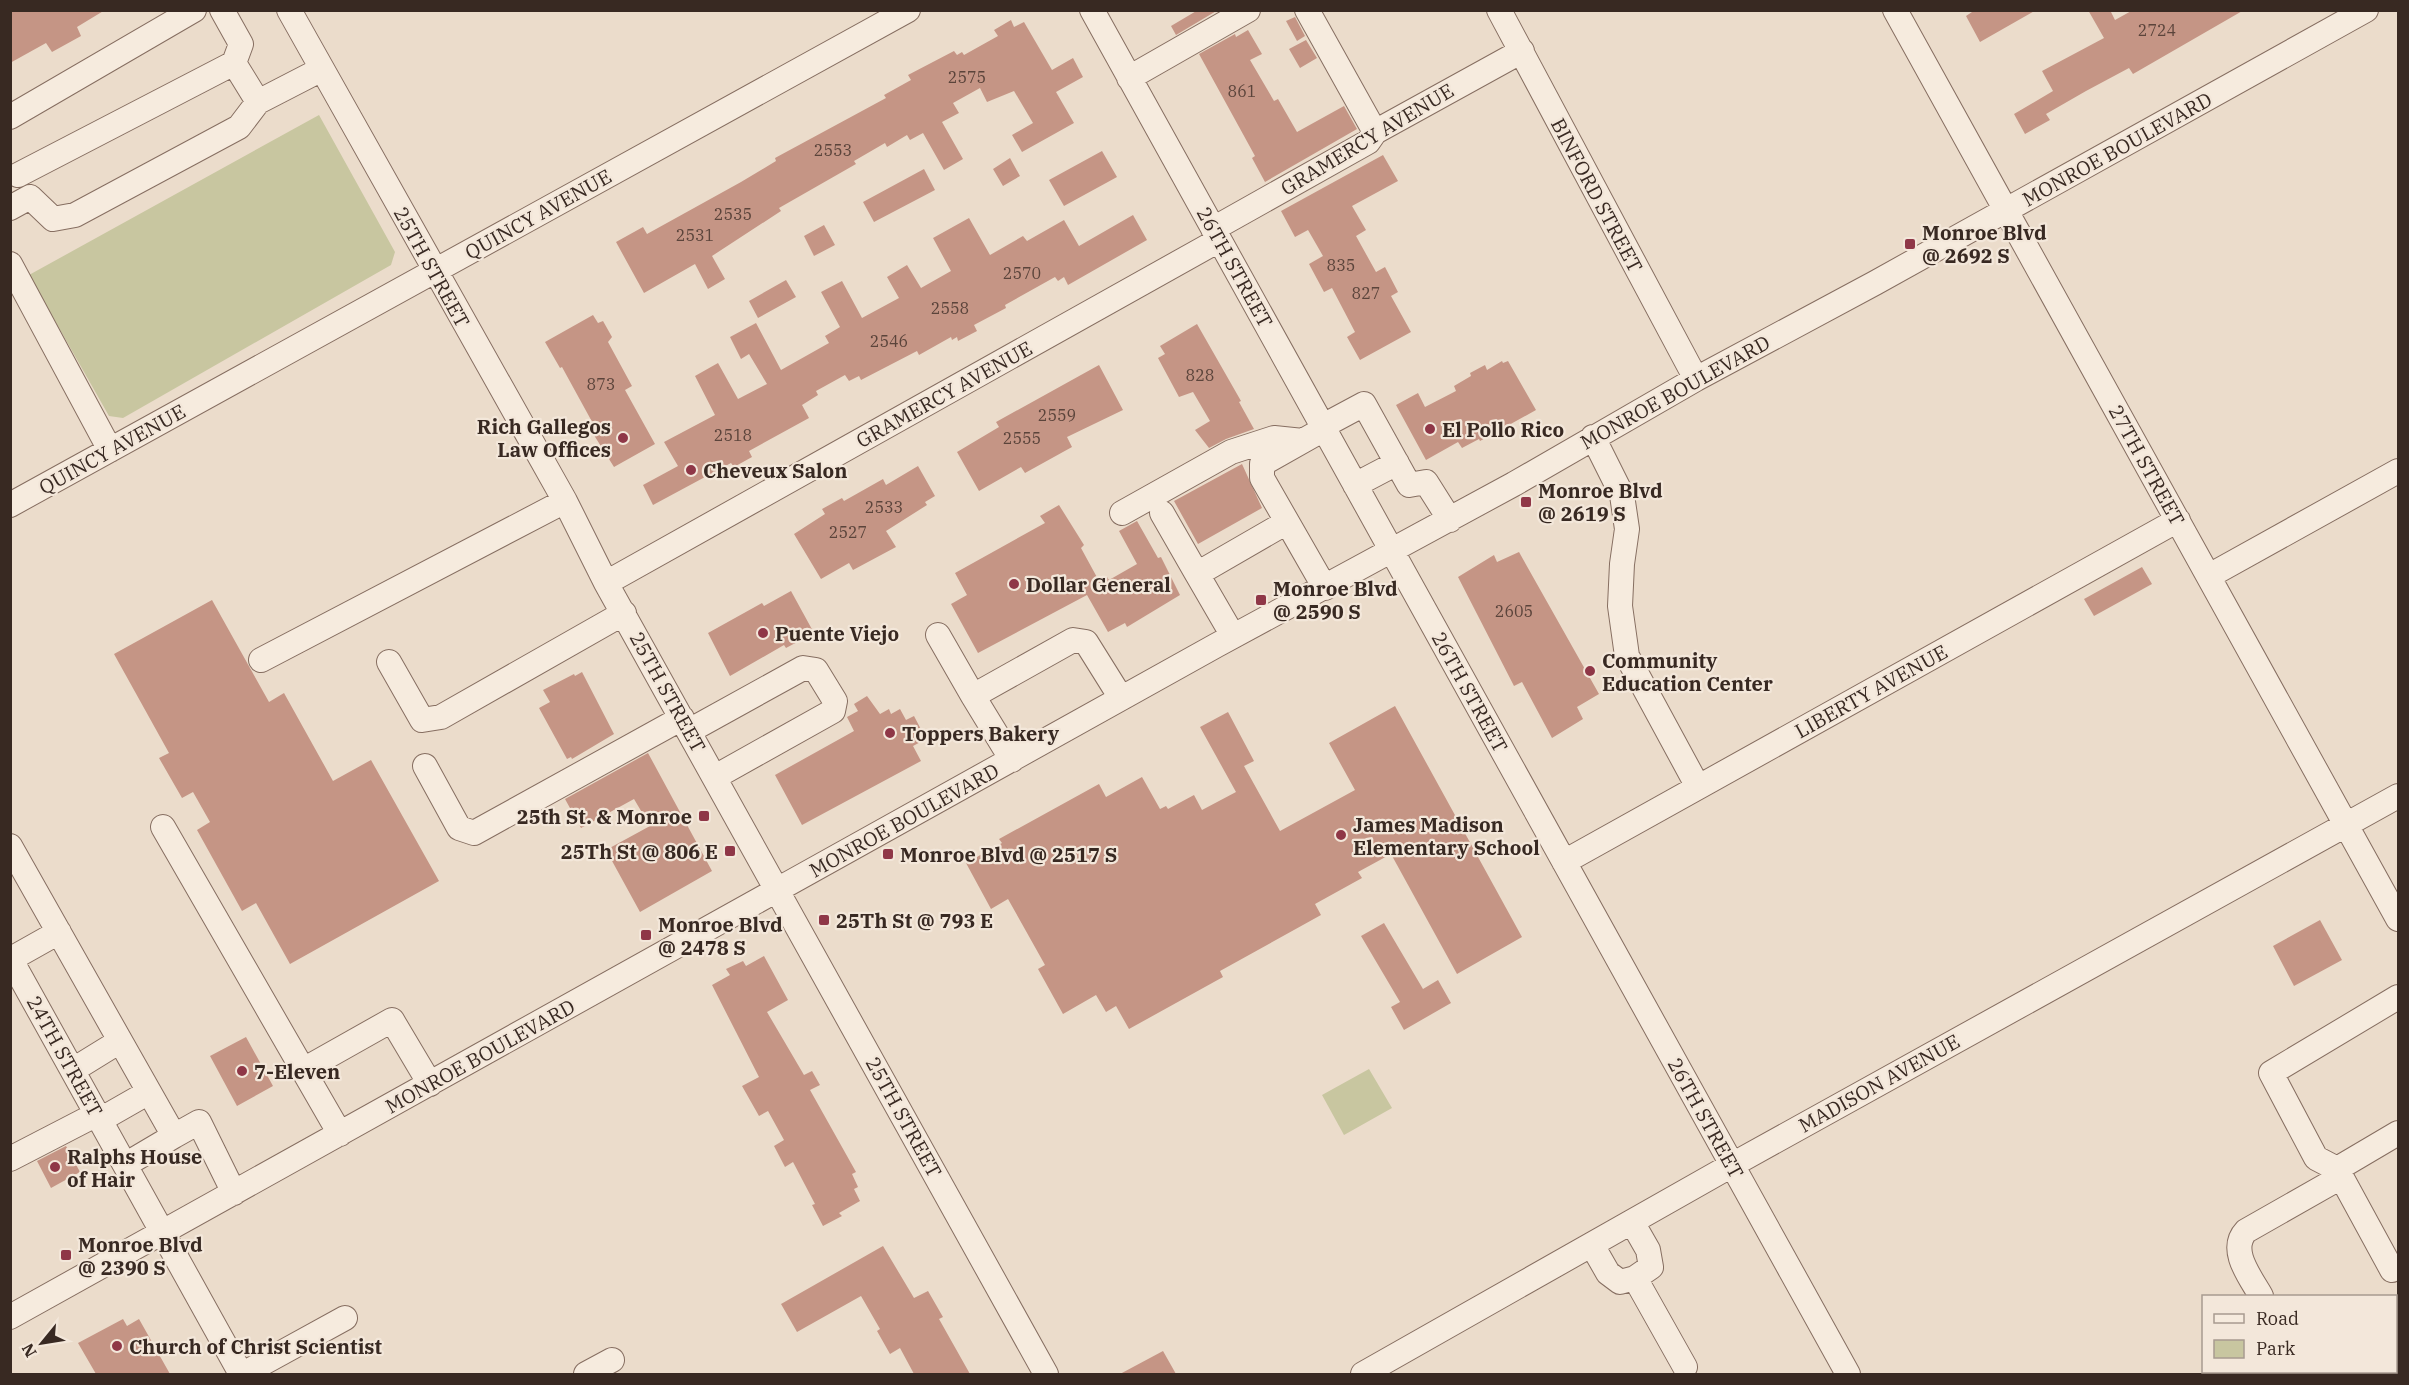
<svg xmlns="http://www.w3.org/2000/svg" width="2409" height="1385" font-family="'IBM Plex Serif',serif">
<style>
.green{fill:#c8c6a0}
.building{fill:#c59585}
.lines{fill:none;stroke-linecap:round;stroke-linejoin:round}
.minor-casing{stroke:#866e61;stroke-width:26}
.minor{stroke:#f6ebde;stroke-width:24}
.poi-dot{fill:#8f3747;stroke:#f3e7da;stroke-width:2}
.labels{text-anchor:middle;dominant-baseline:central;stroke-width:4.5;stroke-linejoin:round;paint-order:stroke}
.number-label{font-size:16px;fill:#5b443b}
.street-label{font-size:20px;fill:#382922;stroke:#f3e7da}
.poi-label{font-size:20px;font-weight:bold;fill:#382922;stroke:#f3e7da;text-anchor:start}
</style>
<rect width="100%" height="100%" fill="#ebdccb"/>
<path class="green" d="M319,115L395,252L391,265L123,418L109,416L29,275Z
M1369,1069L1392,1108L1344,1135L1322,1095Z"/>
<path class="building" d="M10,10H105L77,27L81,36L52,52L46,43L10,63Z
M1198,10H1218L1176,35L1171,26Z
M1975,10H2036L1980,42L1966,16Z
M2088,10H2110L2115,20L2133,10H2244L2133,74L2129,68L2086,91L2046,114L2050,120L2025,134L2014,114L2053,91L2042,71L2104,38Z
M1295,17L1305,36L1297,41L1286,21Z
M1011,20L1014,27L1024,22L1052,70L1073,58L1083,77L1056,92L1074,123L1022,152L1012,135L1033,123L1014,91L987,102L980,88L953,103L959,113L942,122L963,159L944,170L923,133L910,140L907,135L887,147L885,143L854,161L856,164L779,208L781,211L712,256L725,279L708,289L695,264L644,293L616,242L643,227L647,234L741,182L776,161L775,158L886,98L884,95L911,80L908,75L954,51L957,55L962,52L964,55L998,36L994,30Z
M1248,30L1262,54L1250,60L1274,101L1278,99L1297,132L1344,106L1357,129L1265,182L1252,158L1255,156L1199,54L1235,34L1236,37Z
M1306,40L1317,58L1300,68L1289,49Z
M1102,151L1117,177L1064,206L1049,180Z
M1383,155L1398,181L1352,206L1366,230L1356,236L1376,272L1385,267L1398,292L1391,296L1411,332L1360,360L1347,337L1355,332L1332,288L1324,292L1309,264L1323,256L1308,230L1295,237L1281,211Z
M1010,158L1020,176L1003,186L993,169Z
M924,169L935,190L874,222L863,202Z
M1133,215L1147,240L1068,285L1064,277L1058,281L1055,277L1005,305L1006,308L974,325L977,331L958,341L957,337L952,340L951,337L919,355L917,351L861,380L859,376L849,381L845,375L816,391L818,395L802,405L809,418L749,451L752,457L734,467L731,463L653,505L643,485L678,466L664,442L715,415L695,376L718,363L738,399L767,384L749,354L741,359L730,337L756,323L781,370L829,343L825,336L840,327L821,292L842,281L862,318L899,298L887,277L907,265L921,288L951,271L933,238L969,218L990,255L1023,236L1027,241L1064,220L1079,246Z
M824,225L835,245L814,256L804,236Z
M786,280L796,297L758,318L749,301Z
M593,315L598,323L603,321L612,337L608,342L632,386L625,390L655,444L614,467L592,432L596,429L562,367L560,368L545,342Z
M1197,324L1241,401L1239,402L1254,429L1226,439L1209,448L1195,430L1210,421L1193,392L1179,397L1158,358L1165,354L1160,346Z
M1502,361L1503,363L1508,361L1536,410L1480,441L1479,439L1462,448L1458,442L1426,460L1396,405L1418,393L1425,407L1456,391L1454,386L1471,376L1470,373L1485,365L1487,370Z
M1099,365L1123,410L1067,437L1072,447L1025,473L1021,467L979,491L957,452L999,427L996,422Z
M1242,464L1262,508L1198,544L1174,501Z
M918,466L935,496L925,502L927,505L886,531L896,547L853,570L849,563L821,579L794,534L825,514L822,509L842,498L844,501L883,479L886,485Z
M1059,505L1084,545L1081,548L1099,581L1107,577L1109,580L1137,564L1119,531L1137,521L1158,558L1161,557L1180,595L1127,627L1125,623L1108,632L1087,595L978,653L951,604L967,595L955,573L1045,523L1040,516Z
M1519,552L1599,694L1577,707L1583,719L1552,738L1522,682L1514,686L1458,577L1494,555L1497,562Z
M2142,567L2152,584L2094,616L2084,599Z
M791,591L814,633L786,648L784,645L730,676L708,633L762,603L764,606Z
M212,600L269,702L284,693L333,781L371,760L439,881L290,964L256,903L242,911L197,830L210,822L193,792L182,798L159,758L169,753L114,654Z
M582,672L614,734L572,759L571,757L567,759L539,708L550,702L543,690L574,674L575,676Z
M867,696L880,714L889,709L891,714L900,709L906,720L914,716L926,739L913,746L921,761L802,825L775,775L854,731L847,717L858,711L854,704Z
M1395,706L1522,937L1457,974L1391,854L1358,872L1362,878L1315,904L1321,915L1220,971L1223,977L1129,1029L1116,1006L1106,1012L1096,995L1063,1014L1038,969L1045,965L1008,899L991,909L966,863L1002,843L999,839L1099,784L1106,797L1142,777L1160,809L1166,806L1168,809L1194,795L1202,810L1236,792L1200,727L1228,712L1254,761L1244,766L1280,831L1355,790L1329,743Z
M648,753L712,871L640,912L606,850L650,826L634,799L581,828L565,799Z
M2320,920L2342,960L2294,986L2273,946Z
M1384,923L1423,989L1438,980L1451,1003L1404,1030L1391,1007L1400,1002L1361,936Z
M764,956L788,1000L767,1012L804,1075L812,1071L820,1085L810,1090L856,1172L852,1174L858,1187L854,1189L860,1201L839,1213L842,1216L823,1226L812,1205L815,1204L793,1162L785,1167L774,1146L784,1140L768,1111L759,1116L742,1086L759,1077L712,985L730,975L726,969L743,961L746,966Z
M246,1037L273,1086L237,1106L210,1056Z
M66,1146L80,1172L51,1188L37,1161Z
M883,1246L914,1298L928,1291L943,1317L939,1319L970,1374H914L900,1348L890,1354L877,1331L880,1329L861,1296L797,1332L781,1304Z
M123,1319L127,1326L139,1319L170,1374H96L78,1343Z
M1163,1351L1176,1374H1120Z"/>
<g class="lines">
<defs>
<path id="minor" d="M222,10L241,44L234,63L258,102
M289,10L565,501L606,583L1046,1374
M1092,10L1848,1374
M1307,10L1375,132
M1499,10L1696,379
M1895,10L2398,919
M1129,78L1248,10
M10,117L194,10
M18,175L234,63
M10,208L30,197L53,219L75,215L239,127L258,102L322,69
M1213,229L1368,142L1375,132L1522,51
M10,264L110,450
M1323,426L1364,404L1409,485L1426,482L1450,520
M1324,429L1262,464V478L1325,588
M1593,437L1622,495L1627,529L1622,564L1620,606L1627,656L1698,787
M1355,485L1397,463
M10,505L908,10
M1122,513L1231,452L1274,438L1303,441
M1162,513L1197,574
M2209,576L2398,471
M606,583L1219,240
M938,635L973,696L1073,640L1086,642L1121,698
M1233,636L1197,574L1287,522
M261,660L565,501
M389,662L422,720L441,717L624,613
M973,696L1012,760
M689,731L803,668L816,670L835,701L833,711L715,777
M425,766L459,828L474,833L682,718
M163,827L340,1134
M10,846L174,1136L125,1165
M1564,862L2178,520
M10,958L241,1374
M11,959L59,932
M305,1069L392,1020L430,1084
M73,1070L120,1041
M100,1120L149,1092
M174,1136L199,1122L234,1193
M10,1159L97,1114
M2337,1169L2398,1133
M1592,1245L1608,1273L1620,1282L1635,1278L1651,1267L1648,1250L1632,1222
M2392,1270L2337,1169L2316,1158L2271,1073L2398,997
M1635,1278L1685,1367
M2261,1296C2251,1278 2228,1250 2246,1231L2341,1177
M10,1317L1217,645L1514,484L1696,379L1875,283L2366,10
M2301,1372L2303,1374
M243,1374L345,1318
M586,1374L612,1360
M1363,1374L1732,1165L2398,796"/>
</defs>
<use href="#minor" class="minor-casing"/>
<use href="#minor" class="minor"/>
</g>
<g class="poi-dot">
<rect x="1904" y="238" width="12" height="12" rx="3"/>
<circle cx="1430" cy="429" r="6"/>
<circle cx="623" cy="438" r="6"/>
<circle cx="691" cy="470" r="6"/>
<rect x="1520" y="496" width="12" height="12" rx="3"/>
<circle cx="1014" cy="584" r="6"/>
<rect x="1255" y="594" width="12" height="12" rx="3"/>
<circle cx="763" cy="633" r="6"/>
<circle cx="1590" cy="671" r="6"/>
<circle cx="890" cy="733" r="6"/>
<rect x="698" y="810" width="12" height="12" rx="3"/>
<circle cx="1341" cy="835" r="6"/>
<rect x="724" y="845" width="12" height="12" rx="3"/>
<rect x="882" y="848" width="12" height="12" rx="3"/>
<rect x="818" y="914" width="12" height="12" rx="3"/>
<rect x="640" y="929" width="12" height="12" rx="3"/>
<circle cx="242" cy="1071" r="6"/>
<circle cx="55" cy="1167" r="6"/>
<rect x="60" y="1249" width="12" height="12" rx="3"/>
<circle cx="117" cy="1346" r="6"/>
</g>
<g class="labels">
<g class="number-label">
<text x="2157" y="30">2724</text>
<text x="967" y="77">2575</text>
<text x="1242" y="91">861</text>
<text x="833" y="150">2553</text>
<text x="733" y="214">2535</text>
<text x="695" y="235">2531</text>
<text x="1341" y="265">835</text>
<text x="1022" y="273">2570</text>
<text x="1366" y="293">827</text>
<text x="950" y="308">2558</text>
<text x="889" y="341">2546</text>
<text x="1200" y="375">828</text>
<text x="601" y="384">873</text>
<text x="1057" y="415">2559</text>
<text x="733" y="435">2518</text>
<text x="1022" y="438">2555</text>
<text x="884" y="507">2533</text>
<text x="848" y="532">2527</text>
<text x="1514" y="611">2605</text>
</g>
<g class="street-label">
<text transform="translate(1367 139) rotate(-31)">GRAMERCY AVENUE</text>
<text transform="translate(2117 149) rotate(-29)">MONROE BOULEVARD</text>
<text transform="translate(1597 195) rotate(62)">BINFORD STREET</text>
<text transform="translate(538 214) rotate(-29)">QUINCY AVENUE</text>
<text transform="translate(432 267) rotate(61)">25TH STREET</text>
<text transform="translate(1235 267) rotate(61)">26TH STREET</text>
<text transform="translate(1675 392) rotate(-29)">MONROE BOULEVARD</text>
<text transform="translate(944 394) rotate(-29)">GRAMERCY AVENUE</text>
<text transform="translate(112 449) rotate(-29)">QUINCY AVENUE</text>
<text transform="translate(2147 465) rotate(61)">27TH STREET</text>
<text transform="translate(1871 691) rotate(-29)">LIBERTY AVENUE</text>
<text transform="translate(668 692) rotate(61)">25TH STREET</text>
<text transform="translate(1470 692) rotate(61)">26TH STREET</text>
<text transform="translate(904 820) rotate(-29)">MONROE BOULEVARD</text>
<text transform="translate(65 1056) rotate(61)">24TH STREET</text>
<text transform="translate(480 1056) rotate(-29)">MONROE BOULEVARD</text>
<text transform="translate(1879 1083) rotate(-29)">MADISON AVENUE</text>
<text transform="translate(904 1117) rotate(61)">25TH STREET</text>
<text transform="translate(1706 1118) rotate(61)">26TH STREET</text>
</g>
<g class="poi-label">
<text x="1922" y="232">Monroe Blvd<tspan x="1922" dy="23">@ 2692 S</tspan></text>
<text x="611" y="426" text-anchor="end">Rich Gallegos<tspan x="611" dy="23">Law Offices</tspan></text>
<text x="1442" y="429">El Pollo Rico</text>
<text x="703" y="470">Cheveux Salon</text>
<text x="1538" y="490">Monroe Blvd<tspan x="1538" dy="23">@ 2619 S</tspan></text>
<text x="1026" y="584">Dollar General</text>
<text x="1273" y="588">Monroe Blvd<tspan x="1273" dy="23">@ 2590 S</tspan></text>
<text x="775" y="633">Puente Viejo</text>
<text x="1602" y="660">Community<tspan x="1602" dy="23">Education Center</tspan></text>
<text x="902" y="733">Toppers Bakery</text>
<text x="692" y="816" text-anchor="end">25th St. &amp; Monroe</text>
<text x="1353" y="824">James Madison<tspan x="1353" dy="23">Elementary School</tspan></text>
<text x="718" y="851" text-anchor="end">25Th St @ 806 E</text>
<text x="900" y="854">Monroe Blvd @ 2517 S</text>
<text x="836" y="920">25Th St @ 793 E</text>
<text x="658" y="924">Monroe Blvd<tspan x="658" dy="23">@ 2478 S</tspan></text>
<text x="254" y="1071">7-Eleven</text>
<text x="67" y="1156">Ralphs House<tspan x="67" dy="23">of Hair</tspan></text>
<text x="78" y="1244">Monroe Blvd<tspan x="78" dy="23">@ 2390 S</tspan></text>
<text x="129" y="1346">Church of Christ Scientist</text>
</g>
</g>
<rect width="2409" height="1385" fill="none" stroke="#382922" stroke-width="24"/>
<rect x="2202" y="1295" width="195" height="78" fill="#f3e7da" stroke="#a89b90" stroke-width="1.5"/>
<rect x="2214" y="1314" width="30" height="9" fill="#f6ebde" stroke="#a89b90" stroke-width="1.5"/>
<text x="2256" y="1325" font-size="18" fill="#382922">Road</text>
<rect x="2214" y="1340" width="30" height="18" fill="#c8c6a0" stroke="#a89b90" stroke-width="1.5"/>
<text x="2256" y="1355" font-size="18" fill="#382922">Park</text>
<g transform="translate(42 1343) rotate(240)" stroke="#f3e7da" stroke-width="4.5" paint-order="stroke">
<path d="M0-4.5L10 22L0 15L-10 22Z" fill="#382922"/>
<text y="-9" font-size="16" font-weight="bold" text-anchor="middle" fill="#382922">N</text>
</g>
</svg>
